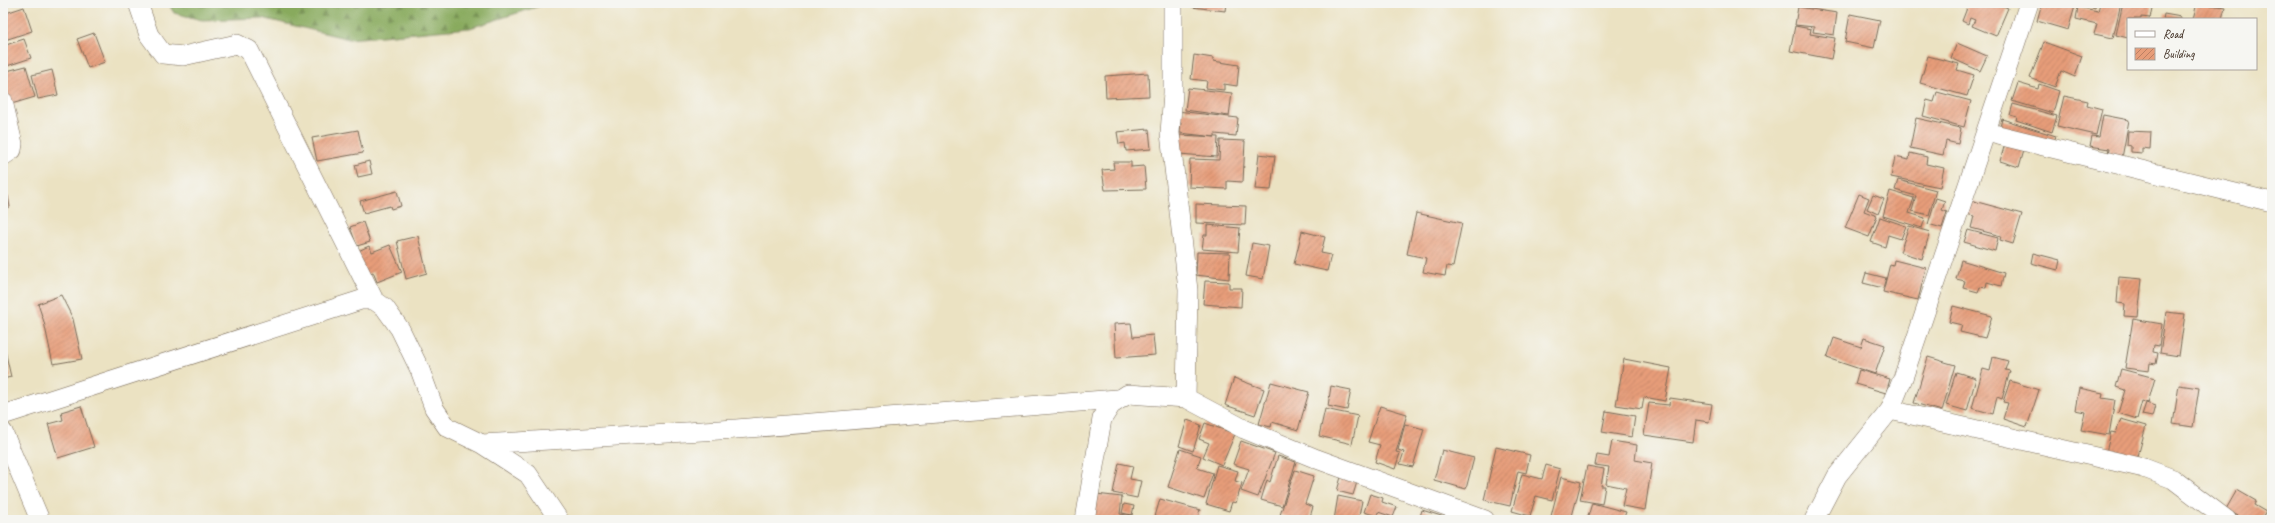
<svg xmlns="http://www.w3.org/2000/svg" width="2275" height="523" font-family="Caveat,sans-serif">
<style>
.forest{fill:url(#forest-firs);stroke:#626a3e}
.building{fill:url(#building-hatch)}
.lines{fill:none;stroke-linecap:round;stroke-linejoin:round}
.street-casing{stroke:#796a57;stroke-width:20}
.street{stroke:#fff;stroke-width:19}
</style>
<defs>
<pattern id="forest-firs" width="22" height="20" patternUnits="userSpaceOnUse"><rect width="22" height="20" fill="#88aa5d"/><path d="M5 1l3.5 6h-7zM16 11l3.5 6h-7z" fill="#708b4c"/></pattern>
<pattern id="building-hatch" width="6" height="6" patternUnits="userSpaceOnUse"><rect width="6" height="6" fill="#e79d79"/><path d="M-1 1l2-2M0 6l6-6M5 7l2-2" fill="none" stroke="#bc8063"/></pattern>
</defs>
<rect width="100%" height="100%" fill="#f6f6f2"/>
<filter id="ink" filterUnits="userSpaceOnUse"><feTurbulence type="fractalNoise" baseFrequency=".025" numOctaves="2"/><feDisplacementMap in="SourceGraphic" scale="8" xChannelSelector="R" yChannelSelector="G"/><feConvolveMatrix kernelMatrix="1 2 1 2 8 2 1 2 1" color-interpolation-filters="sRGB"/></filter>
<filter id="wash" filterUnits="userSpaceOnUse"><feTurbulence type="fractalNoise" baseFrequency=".012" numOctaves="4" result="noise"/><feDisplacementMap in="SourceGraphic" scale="16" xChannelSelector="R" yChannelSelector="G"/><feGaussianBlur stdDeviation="0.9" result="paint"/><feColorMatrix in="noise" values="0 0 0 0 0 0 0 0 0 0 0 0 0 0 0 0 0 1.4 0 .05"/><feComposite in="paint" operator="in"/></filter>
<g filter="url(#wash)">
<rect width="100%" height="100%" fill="#ebe2c2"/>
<path class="forest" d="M168,3H549L470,28L349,39L262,18L202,20L174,13Z"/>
<g id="blocks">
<path class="building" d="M1192,3H1226L1225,11L1192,7Z
M1969,3L1974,5L1975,3H1995L2008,8L1996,36L1972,26L1975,20L1970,18L1968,24L1962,21Z
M2042,3H2076L2068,30L2037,21Z
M2079,3H2096L2095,8Z
M2100,3H2121L2113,38L2094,34L2097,24L2076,19L2078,7L2098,11Z
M2123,3H2153L2150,18L2141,17V19H2128V38L2116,35Z
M2197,3L2225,7L2222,19H2193Z
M24,7L32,31L5,40L3,14Z
M1798,7L1837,13L1834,35L1813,32L1814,27L1795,25Z
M1850,14L1880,20L1874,48L1845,42Z
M2164,14L2181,17V19H2163Z
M1795,26L1811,29L1810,34L1835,38L1831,59L1790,51Z
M94,33L105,62L88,68L77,39Z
M24,39L31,58L7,66L3,55V46Z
M2044,42L2082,56L2075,77L2061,71L2055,87L2030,78Z
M1957,43L1987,56L1980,71L1951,58Z
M1194,55L1213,58V61L1239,65L1237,86L1224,84V90L1206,88L1207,81L1191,79Z
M1928,56L1959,64L1957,70L1974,75L1967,96L1920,83Z
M26,66L35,97L8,105L3,87V72Z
M52,70L58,95L38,99L32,75Z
M1148,73L1149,96L1106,98L1105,76Z
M2018,83L2038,89L2039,84L2059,91L2053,113L2012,101Z
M1188,88L1232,93L1229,116L1185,110Z
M1937,92L1971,101L1964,127L1923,116L1927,100L1934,102Z
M2064,96L2088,101L2087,105L2102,109L2096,135L2057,126Z
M2013,104L2057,116L2052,132L2016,120L2017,117L2010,115Z
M1177,111L1238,118L1236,136L1215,134V137L1180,133L1181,122L1176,121Z
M2103,115L2129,120L2122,158L2108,156L2109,149L2090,146L2092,136L2099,137Z
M1916,118L1961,128L1958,144L1946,141L1943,155L1910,148Z
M2002,119L2056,136L2052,147L1999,131Z
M1149,129L1151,149L1126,151L1125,143L1119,144L1117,132Z
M358,130L363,153L317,161L312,138Z
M2128,131L2151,132L2150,149L2142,148V153L2131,152V146L2127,145Z
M1180,135L1218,137L1217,157L1179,154Z
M1220,140L1245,141L1243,182L1227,181V189L1189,187L1190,159L1219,160Z
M2006,140L2025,146L2019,167L2000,161Z
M1910,153L1927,157L1926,164L1944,168L1940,187L1891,177L1895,157L1909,160Z
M1259,154L1275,156L1271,190L1255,189Z
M369,161L372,174L358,177L355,165Z
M1113,162H1131V167L1144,166L1146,189L1105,190L1102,170L1114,169Z
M1898,180L1936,190L1929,215L1912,211L1916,196L1895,190Z
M397,191L401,206L391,209L390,206L364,213L360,201Z
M1890,191L1914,198L1909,213L1925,218L1922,228L1883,216Z
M1859,194L1869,198L1864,211L1877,216L1869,237L1845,228Z
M1873,195L1884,199L1878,214L1867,209Z
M8,196L10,207L3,209V197Z
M1936,198L1945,201L1942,210L1947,212L1942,228L1928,224Z
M1970,200L2022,214L2013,244L2000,240L2001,236L1971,228L1974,216L1966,214Z
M1196,204L1246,206L1245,225L1196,223Z
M1416,213L1462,223L1453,267L1447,266L1445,276L1423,272L1426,258L1407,254Z
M1880,217L1906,226L1901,239L1888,235L1885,247L1871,242Z
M363,222L370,242L357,246L350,227Z
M1207,225L1240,228L1238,252L1202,249L1204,235H1207Z
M1909,226L1930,232L1922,259L1900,252Z
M1968,230L1998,238L1995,251L1964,242Z
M1302,231L1325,237L1321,253L1331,255L1327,271L1294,264Z
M418,236L427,273L406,279L397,241Z
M1252,243L1269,246L1263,279L1246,276Z
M390,245L402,272L377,282L373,272L363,276L354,253L369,246L372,252Z
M1197,252L1230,253L1229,279L1196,275Z
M2033,253L2060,260L2058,270L2031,263Z
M1894,260L1926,268L1918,300L1883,292L1890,264L1893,265Z
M1961,260L2004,273L2001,286L1987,282L1986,288L1980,287L1978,292L1963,288L1965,281L1956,279Z
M1866,273L1886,278L1883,288L1863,283Z
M2119,277L2142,279L2138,317L2124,316L2125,304L2117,303Z
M1205,281L1229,282V288H1242L1241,307L1203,304Z
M61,295L73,319L82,359L53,364L44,322L38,304Z
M1953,306L1992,316L1985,338L1960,332L1962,325L1949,322Z
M2166,312L2185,314L2179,356L2160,353Z
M2133,319L2162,324L2159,346L2154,345L2153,352L2158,353L2156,364L2150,363L2149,371L2125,368Z
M1131,323L1133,337L1153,335L1155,355L1116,358L1114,324Z
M1834,338L1861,347L1864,338L1885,345L1875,374L1827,358Z
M3,341L11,377L3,379Z
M1928,357L1955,365L1942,411L1914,403Z
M1993,357L2008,361L2005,370L2010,371L2002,399L1997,397L1993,414L1972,408L1983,369L1990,371Z
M1624,359L1671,368L1665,401L1644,397L1642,409L1616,405Z
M2121,369L2155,378L2148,403L2142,401L2137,419L2118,413L2125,390L2116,387Z
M1859,370L1890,379L1886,393L1855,384Z
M1956,372L1976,378L1967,411L1946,405Z
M1234,378L1264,389L1255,415L1225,405Z
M2010,381L2039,390L2027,427L2003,419L2008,403L2003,402Z
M1271,382L1309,392L1298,430L1272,422L1271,427L1259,424Z
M2179,385L2199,388L2193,427L2173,424Z
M1331,386L1351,390L1347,410L1328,406Z
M2079,388L2103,393L2102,398L2115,400L2109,435L2081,430L2085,412L2075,410Z
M1670,398L1712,404L1709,422L1696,420L1693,442L1644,435L1649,403L1669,405Z
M2146,403L2155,406L2152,417L2142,415Z
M81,406L94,447L58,458L48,424L63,420L61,412Z
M1380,406L1407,414L1396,452L1400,453L1395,469L1375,462L1380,445L1368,442Z
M1325,409L1358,416L1352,444L1319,436Z
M1606,411L1635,416L1632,437L1602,432Z
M2121,419L2146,426L2137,460L2106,452L2111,432L2116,433Z
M1187,420L1201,425L1193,451L1179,446Z
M1205,423L1235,434L1222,465L1203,457L1209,443L1199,439Z
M1405,424L1424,429L1413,467L1400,464L1404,452L1398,450Z
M1241,441L1275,453L1258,497L1241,491L1249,469L1233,464Z
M1612,441L1637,445L1635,460L1652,463L1645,510L1622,506L1626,488L1606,484L1609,467L1595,465L1597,455L1609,457Z
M1496,447L1530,455L1526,473L1518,471L1510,506L1484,500Z
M1180,449L1201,456L1197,468L1213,473L1204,499L1168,487Z
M1442,450L1474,458L1466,489L1434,480Z
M1278,456L1296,462L1282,506L1261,500L1267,480L1270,482Z
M1119,463L1133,466L1130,479L1141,481L1137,498L1113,493Z
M1217,465L1238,471L1235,481L1242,483L1236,503L1232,502L1229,511L1206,504Z
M1546,465L1560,469L1552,500L1536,496L1530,516L1512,511L1522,474L1542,479Z
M1587,466L1604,469L1601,486H1605L1602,504L1580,500Z
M1295,470L1314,476L1305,504L1313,507L1309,520H1296L1280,515Z
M1341,477L1357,482L1353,495L1337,491Z
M1561,477L1581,482L1571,520H1550Z
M2237,490L2256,501L2254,505L2266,512L2261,520H2245L2226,509Z
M1096,494L1122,497L1120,514L1133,516V520H1092Z
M1370,494L1383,498L1382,502L1397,507L1393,517L1378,512L1377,516L1364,512Z
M1338,496L1362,501L1359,516L1374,520H1334Z
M1160,499L1200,510L1197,520H1154Z
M1592,503L1626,512L1623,520H1587Z
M1124,504L1134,506L1132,515L1122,513Z
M1422,510L1454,520H1419Z"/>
</g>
</g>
<g filter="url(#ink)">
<use href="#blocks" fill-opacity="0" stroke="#796a57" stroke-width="1"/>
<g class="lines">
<defs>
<path id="street" d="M138,3L149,35L163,54L183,56L237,44L249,50L374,300
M1173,3V93L1170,133L1188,290L1186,398
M3,101L13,144L12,150L3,156
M1986,132L2272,202
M1890,410L2144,468L2173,479L2227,520
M3,415L361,300H374L385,308L400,329L420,370L434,408L447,427L482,444L528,474L559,520
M3,432L40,520
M482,444L736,429L1117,399
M1085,520L1102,419L1111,405L1128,394L1186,398L1244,429L1317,459L1485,520
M1814,520L1837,476L1890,410L1903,378L2029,3"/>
</defs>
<use href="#street" class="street-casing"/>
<use href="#street" class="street"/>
</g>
</g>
<rect width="2275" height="523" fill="none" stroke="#f6f6f2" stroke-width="16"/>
<rect x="2127" y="18" width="130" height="52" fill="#f6f6f2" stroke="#aba49d"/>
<rect x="2135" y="31" width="20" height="6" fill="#ffffff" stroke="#aba49d"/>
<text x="2163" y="38" font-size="12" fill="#3b2a1e">Road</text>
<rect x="2135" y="48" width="20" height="12" fill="url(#building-hatch)" stroke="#aba49d"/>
<text x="2163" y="58" font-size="12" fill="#3b2a1e">Building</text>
</svg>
